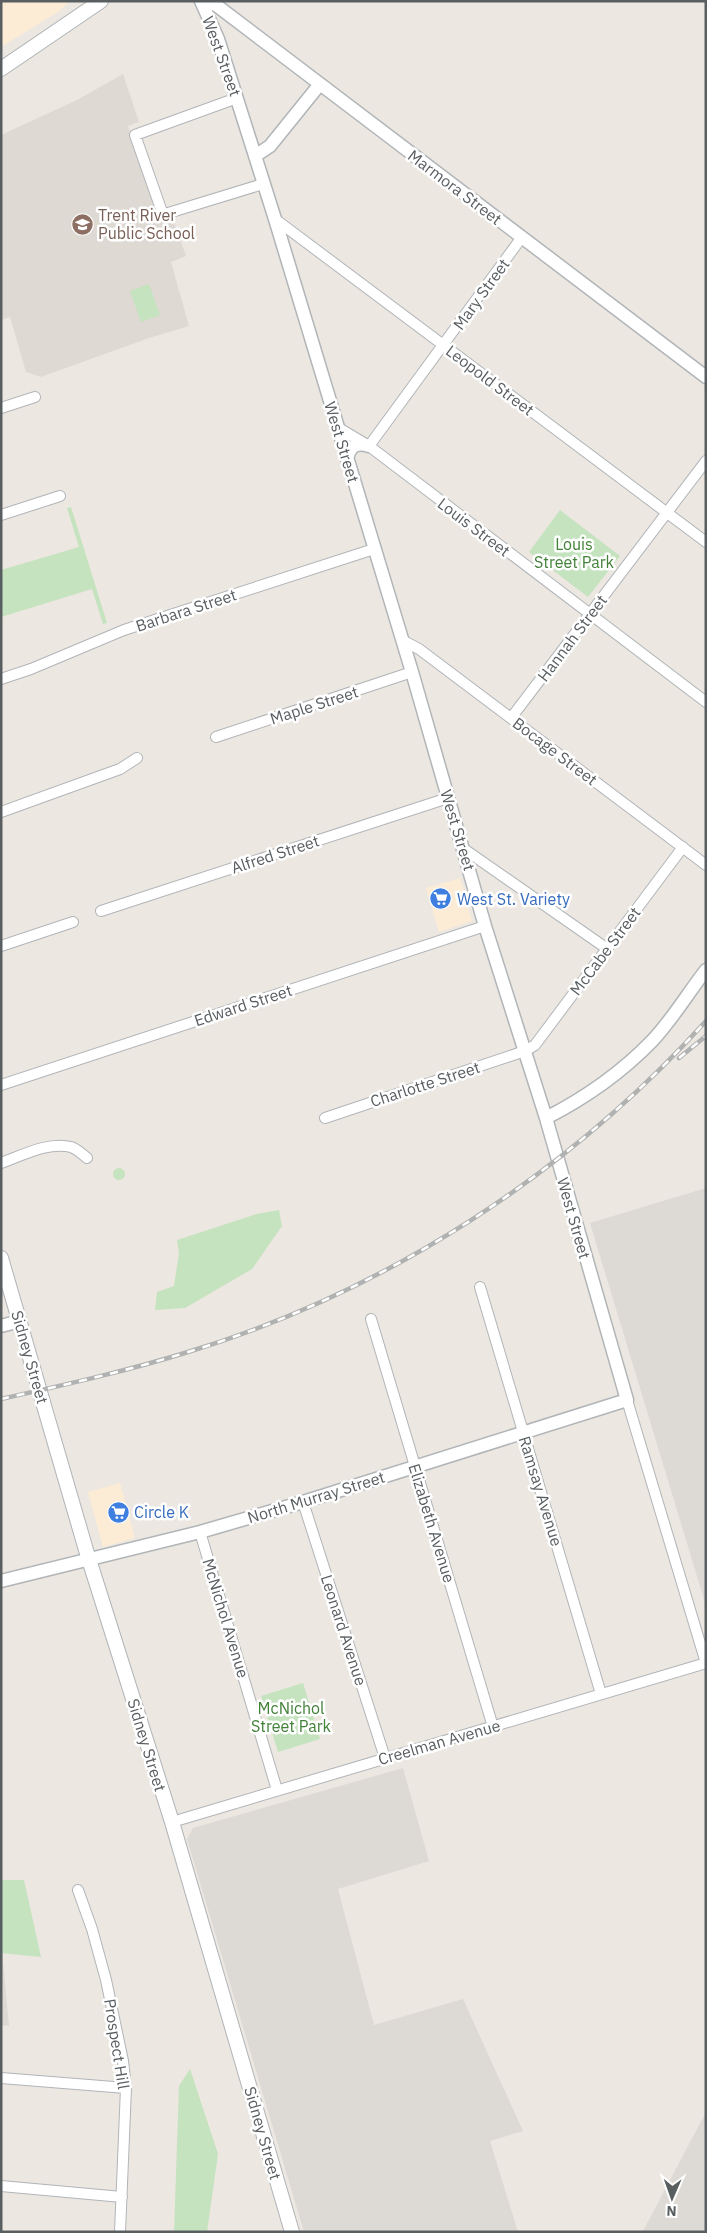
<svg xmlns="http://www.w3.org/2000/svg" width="707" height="2233" font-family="'IBM Plex Sans',sans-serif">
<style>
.commercial{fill:#fcecd5}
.industrial{fill:#ddd9d5}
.education{fill:#ded9d2}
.green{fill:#c4e3be}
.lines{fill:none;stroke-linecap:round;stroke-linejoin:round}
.minor-casing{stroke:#b1b5b8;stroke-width:12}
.tertiary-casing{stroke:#b1b5b8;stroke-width:15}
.secondary-casing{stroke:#b0b5b8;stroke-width:16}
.minor{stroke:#fff;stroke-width:10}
.tertiary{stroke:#fff;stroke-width:12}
.secondary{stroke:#fff;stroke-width:14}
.rail-casing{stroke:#b0b1b1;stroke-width:4.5}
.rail{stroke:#fff;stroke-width:2.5;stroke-dasharray:8;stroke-linecap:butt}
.labels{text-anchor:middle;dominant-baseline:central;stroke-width:5;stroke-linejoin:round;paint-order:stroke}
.street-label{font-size:16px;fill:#595e61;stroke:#fff}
.education-label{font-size:16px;fill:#785e54;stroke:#fff;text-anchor:start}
.park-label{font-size:16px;fill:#428138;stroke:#fff}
.shop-label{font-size:16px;fill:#366cbe;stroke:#fff;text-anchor:start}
</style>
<rect width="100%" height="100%" fill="#ece7e1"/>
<path class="commercial" d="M1,1H70L58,12L1,47Z
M460,878L472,921L439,932L426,888Z
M120,1483L135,1538L103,1547L88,1492Z"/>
<path class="industrial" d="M706,1188V1606L590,1223Z
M403,1768L429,1861L338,1889L374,2025L463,1999L523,2131L490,2141L518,2232H304L187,1839L193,1828Z
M706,2112V2232L643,2231Z"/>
<path class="education" d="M123,74L139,122L128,126L163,225L174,222L186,256L171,262L189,326L146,339L41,377L26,372L10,317L1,320V135L77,100Z
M1,1951H2L9,2026L1,2025Z"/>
<path class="green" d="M149,284L160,315L141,322L130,291Z
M71,507L107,623L103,624L92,589L1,617V570L79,547L67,508Z
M560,510L620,556L588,597L529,552Z
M113 1174a6 6 0 1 1 12 0a6 6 0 1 1-12 0Z
M279,1210L282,1226L252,1269L185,1308L155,1310L157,1292L174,1286L179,1253L177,1240L257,1214Z
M303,1683L320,1739L278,1752L261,1696Z
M1,1880H24L41,1957L1,1953Z
M190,2069L218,2154L207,2232H174L179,2086Z"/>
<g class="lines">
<defs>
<path id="minor" d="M237,98L135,135L162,212L165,214L263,184
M275,219L706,542
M1,408L35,397
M337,427L369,446L706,702
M369,446L522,237
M1,515L60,496
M402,640L419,649L706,865
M1,679L31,669L124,630L374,549
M511,718L706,461
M216,737L412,672
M1,812L120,769L137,758
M464,849L606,948
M101,911L448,798
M1,946L73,922
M1,1085L485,926
M325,1118L525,1051L535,1045L683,847
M1,1163C21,1156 49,1141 71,1147C77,1149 82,1154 87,1158
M480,1287L601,1694
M371,1319L493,1727
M627,1400L706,1663
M303,1502L385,1758
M200,1532L277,1790
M172,1822L706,1663
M78,1890L92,1929L106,1980L123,2061L126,2088L120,2232
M1,2078L126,2088
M1,2186L122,2197"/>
<path id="tertiary" d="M202,1L216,5L706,377
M255,156L270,146L320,84
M347,459C350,446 356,442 369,446
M546,1118C585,1098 621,1073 652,1041C672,1020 688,993 706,970
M1,1326L20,1321
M1,1581L200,1532L303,1502L627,1400L546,1118L485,926L412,672L275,219L218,39L201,1"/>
<path id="secondary" d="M1,69L101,1
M1,1258L86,1550L172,1822L292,2232"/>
</defs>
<use href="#minor" class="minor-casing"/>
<use href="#tertiary" class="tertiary-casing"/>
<use href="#secondary" class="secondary-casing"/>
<use href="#minor" class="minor"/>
<use href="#tertiary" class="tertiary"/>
<use href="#secondary" class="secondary"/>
<defs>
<path id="rail" d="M679,1058L706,1036
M1,1399C64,1385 127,1371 188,1352C385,1292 568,1174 706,1021"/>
</defs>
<use href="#rail" class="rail-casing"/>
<use href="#rail" class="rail"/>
</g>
<defs>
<symbol id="school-disc" viewBox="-11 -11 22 22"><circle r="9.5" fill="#8d6e63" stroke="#fff"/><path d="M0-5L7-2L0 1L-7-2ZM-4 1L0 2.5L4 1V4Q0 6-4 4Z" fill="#fff"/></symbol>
<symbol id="supermarket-disc" viewBox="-11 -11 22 22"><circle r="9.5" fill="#3f7fe0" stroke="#fff"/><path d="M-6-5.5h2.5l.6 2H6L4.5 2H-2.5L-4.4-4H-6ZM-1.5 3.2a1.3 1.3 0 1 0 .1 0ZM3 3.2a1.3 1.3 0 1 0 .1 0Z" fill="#fff"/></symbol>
</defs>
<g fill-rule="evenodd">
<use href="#school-disc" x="70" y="212" width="25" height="25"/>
<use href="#supermarket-disc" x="428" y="886" width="25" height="25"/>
<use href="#supermarket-disc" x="106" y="1500" width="25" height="25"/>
</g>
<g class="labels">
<g class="street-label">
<text transform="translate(222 56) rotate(70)">West Street</text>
<text transform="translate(455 187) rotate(37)">Marmora Street</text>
<text transform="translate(481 294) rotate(-54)">Mary Street</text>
<text transform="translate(490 380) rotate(37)">Leopold Street</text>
<text transform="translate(342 442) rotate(73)">West Street</text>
<text transform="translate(474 527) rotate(37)">Louis Street</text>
<text transform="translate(186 610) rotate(-18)">Barbara Street</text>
<text transform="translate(572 638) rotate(-53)">Hannah Street</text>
<text transform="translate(314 705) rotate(-18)">Maple Street</text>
<text transform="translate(555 751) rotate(37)">Bocage Street</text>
<text transform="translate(458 830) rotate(73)">West Street</text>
<text transform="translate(275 854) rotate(-18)">Alfred Street</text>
<text transform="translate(605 951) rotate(-53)">McCabe Street</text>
<text transform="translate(243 1005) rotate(-18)">Edward Street</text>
<text transform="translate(425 1084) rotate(-18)">Charlotte Street</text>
<text transform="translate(574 1218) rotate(74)">West Street</text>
<text transform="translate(30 1357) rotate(74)">Sidney Street</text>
<text transform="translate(541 1491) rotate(73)">Ramsay Avenue</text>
<text transform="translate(316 1497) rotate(-17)">North Murray Street</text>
<text transform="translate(432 1523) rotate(73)">Elizabeth Avenue</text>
<text transform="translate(226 1618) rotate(73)">McNichol Avenue</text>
<text transform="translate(344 1630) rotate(72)">Leonard Avenue</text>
<text transform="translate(439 1742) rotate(-16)">Creelman Avenue</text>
<text transform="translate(147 1745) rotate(73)">Sidney Street</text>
<text transform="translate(117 2044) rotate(81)">Prospect Hill</text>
<text transform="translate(263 2133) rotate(74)">Sidney Street</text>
</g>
<g class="education-label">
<text x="98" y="215">Trent River<tspan x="98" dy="18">Public School</tspan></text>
</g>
<g class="park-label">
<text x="574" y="544">Louis<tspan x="574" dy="18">Street Park</tspan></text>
<text x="291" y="1708">McNichol<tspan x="291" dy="18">Street Park</tspan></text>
</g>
<g class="shop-label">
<text x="457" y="899">West St. Variety</text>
<text x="134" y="1512">Circle K</text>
</g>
</g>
<rect width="707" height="2233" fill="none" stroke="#595e61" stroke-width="5"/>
<g transform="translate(672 2198) rotate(182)" stroke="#ffffff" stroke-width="4" paint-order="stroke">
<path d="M0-4L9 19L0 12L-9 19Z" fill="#595e61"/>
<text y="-8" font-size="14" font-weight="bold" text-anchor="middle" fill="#595e61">N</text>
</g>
</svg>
